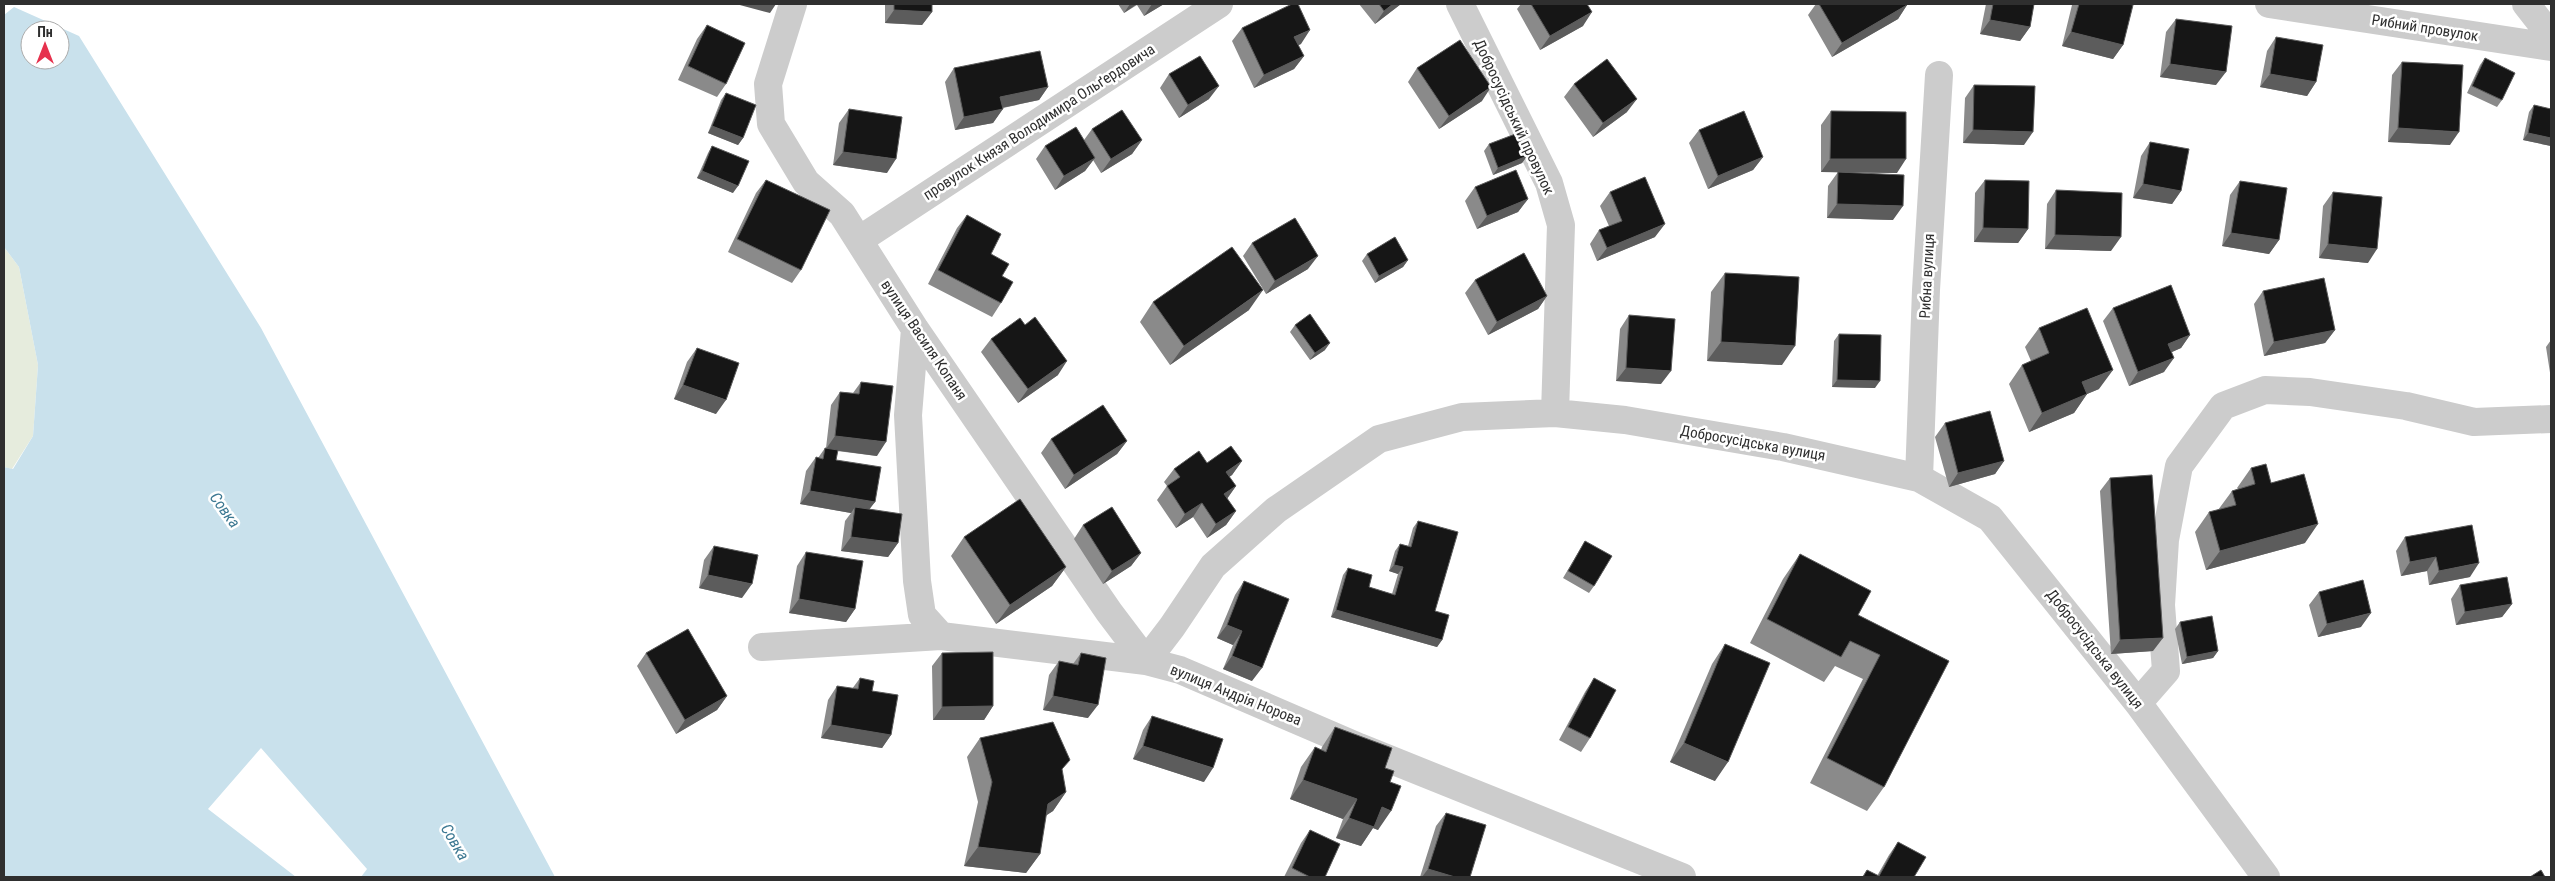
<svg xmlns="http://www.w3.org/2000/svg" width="2555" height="881" font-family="'Roboto Condensed',sans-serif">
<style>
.green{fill:#e6ecdd}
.water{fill:#c9e1ec;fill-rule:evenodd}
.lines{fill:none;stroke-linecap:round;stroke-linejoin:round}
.minor{stroke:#ccc;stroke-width:28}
.wall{fill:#8a8a8a}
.shaded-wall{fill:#5c5c5c}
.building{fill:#161616;stroke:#5c5c5c}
.labels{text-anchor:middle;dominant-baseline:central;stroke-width:5;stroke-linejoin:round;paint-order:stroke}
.street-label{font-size:15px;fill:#2f2f2f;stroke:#fff}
.water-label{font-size:16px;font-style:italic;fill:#3c7892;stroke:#fff}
</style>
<rect width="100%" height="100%" fill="#fff"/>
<path class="green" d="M4,247L19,267L38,365L33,436L12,469L4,467Z"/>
<path class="water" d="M14,7L79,36L261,328L555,877H361L367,869L261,748L208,809L296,877H4V467L13,469L33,436L38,365L19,267L4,247V15ZM30,30H60V60H30Z"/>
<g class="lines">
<path class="minor" d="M793,4L768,84L771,124L806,182L842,214L915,329L1109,612L1146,661
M1460,4L1549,183L1561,225L1555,413
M2269,4L2551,47
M2526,4L2551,36
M859,240L1219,4
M915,329L908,415L917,581L922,615L941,636
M1919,478L1926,290L1939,75
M762,647L941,636L1146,661L1180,670L1359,747L1682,877
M1146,661L1172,627L1213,566L1276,510L1379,439L1462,417L1555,413L1625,420L1783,447L1919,478L1990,518L2138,703L2266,877
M2138,703L2166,671L2161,605L2165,540L2179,466L2223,406L2265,390L2310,392L2406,406L2474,422L2551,419"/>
</g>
<path class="wall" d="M885,4H932V12L922,25L885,23Z
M1118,4H1164L1144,16L1137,5L1124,13Z
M1359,4H1401L1375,24Z
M1521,4H1587L1583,26L1540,50L1517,9Z
M1816,4H1906L1907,5L1898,19L1832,57L1808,15Z
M1986,4H2034L2030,27L2020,41L1980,34Z
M2073,4H2128L2123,45L2113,59L2062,46L2072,5Z
M2176,19L2216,85L2160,77L2166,32Z
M707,25L726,84L717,97L678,80L697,39Z
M1242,28L1301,44L1298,45L1304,56L1294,69L1254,88L1232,41Z
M2276,37L2316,82L2307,96L2260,87L2267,51Z
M2485,58L2502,100L2497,107L2467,93L2480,65Z
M2402,62L2450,145L2388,142L2392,75Z
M954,68L1048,87L1039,100L1003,108L993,123L955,130L945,82Z
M1417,68L1482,101L1439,129L1408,82Z
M1169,74L1209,99L1179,118L1160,88Z
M1574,84L1627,112L1593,137L1564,97Z
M1974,85L2024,145L1963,143L1965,98Z
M726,93L743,138L738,145L708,133L721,100Z
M2534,105L2551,109V146L2523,140L2529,112Z
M849,109L887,173L833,165L839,123Z
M1831,111L1897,173L1821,172V125Z
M1092,129L1142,140L1132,154L1101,173L1093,160L1085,171L1055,190L1036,159L1045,146L1084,140Z
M1699,130L1763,157L1753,170L1708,189L1689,143Z
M2150,142L2181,191L2172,204L2133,198L2141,156Z
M1489,144L1527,156L1522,163L1493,175L1484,151Z
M712,146L733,193L697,178L708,153Z
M1838,172L1893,220L1827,218L1828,186Z
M766,180L801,270L792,283L728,252L756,193Z
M1985,180L2028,229L2018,243L1974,242L1975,193Z
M2240,181L2279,240L2269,254L2222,246L2230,195Z
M1475,187L1528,199L1518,212L1477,229L1465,201Z
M2056,190L2111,251L2045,249L2047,204Z
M1610,192L1655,237L1597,261L1590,244L1599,230L1609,226L1600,206Z
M2333,192L2368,263L2319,258L2323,206Z
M967,215L991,254L1002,276L1001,303L992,317L928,284L957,228Z
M1252,243L1308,269L1266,294L1243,256Z
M1367,254L1408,260L1403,267L1375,283L1362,261Z
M1725,273L1782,365L1707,361L1711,292Z
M1475,280L1547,296L1538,309L1488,335L1465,293Z
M2263,291L2335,330L2325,343L2264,356L2254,304Z
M1153,302L1249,310L1170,365L1140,322Z
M2113,308L2190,335L2181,348L2171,352L2164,372L2129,386L2103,321Z
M1629,315L1661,384L1616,381L1620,329Z
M1295,325L1325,350L1310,360L1290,332Z
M2039,328L2099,389L2087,394L2074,413L2029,432L2009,384L2022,365L2031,361L2025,347Z
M1839,334L1875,388L1832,387L1834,341Z
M991,339L1058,375L1018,403L981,352Z
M2551,340V379L2546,347Z
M697,348L716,414L674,399L687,362Z
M861,382L877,456L837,451L836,460L875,502L869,509L898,543L888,557L841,551L845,521L851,513L800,504L806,471L816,457L818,458L825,448H826L831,405L840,392L853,393Z
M1945,423L2004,461L1995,474L1949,487L1935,437Z
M1051,439L1127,441L1117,454L1065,489L1041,453Z
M1242,461L1232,475L1229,477L1236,486L1227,499L1236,511L1226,525L1207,538L1193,517L1176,528L1157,500L1167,486L1164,482L1174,469L1207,463Z
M2251,468L2271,483L2305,543L2206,570L2195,532L2209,512L2218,510L2232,491L2238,489L2237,488Z
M2110,478L2153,651L2111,654L2100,491Z
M1418,521L1435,611L1442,640L1437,647L1331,617L1343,575L1348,568L1369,587L1392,594L1398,574L1389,571L1395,551L1400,544L1408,546L1413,528Z
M1083,525L1141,553L1131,566L1103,584L1074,539Z
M964,537L1066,567L1052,586L996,624L951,556Z
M2405,537L2470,577L2429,585L2427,571L2401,576L2396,551Z
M1585,541L1594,586L1589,593L1563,578Z
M714,546L742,598L699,588L704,560Z
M806,552L855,609L846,622L789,613L797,566Z
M1800,554L1858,615L1949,661L1884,787L1867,811L1810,783L1863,679L1835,666L1824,682L1750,643L1783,579Z
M1244,581L1252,681L1223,669L1233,645L1217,638L1235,595Z
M2460,585L2512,604L2502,617L2456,625L2451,599Z
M2319,592L2361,627L2318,637L2309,605Z
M2180,622L2218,651L2213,658L2182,664L2175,629Z
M1725,644L1715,781L1670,762L1712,664Z
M646,653L727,696L717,710L676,734L637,666Z
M942,653L993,706L984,720H933L932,666Z
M1081,653L1088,718L1043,710L1049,675L1059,661L1073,664Z
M860,678L891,735L882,748L821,738L828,700L837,686L852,689Z
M1594,678L1590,738L1581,752L1559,740L1585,692Z
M1152,716L1204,782L1133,759L1143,730Z
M1335,727L1385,768L1390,782L1378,830L1373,828L1361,846L1336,838L1343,819L1290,799L1301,767L1315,747L1321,750L1322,747Z
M980,738L1062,771L1066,792L1053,811L1046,815L1040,854L1026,873L964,866L978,802L967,757Z
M1446,813L1470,877H1420L1436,826Z
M1310,830L1325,877H1284L1301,843Z
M1898,842L1914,877H1862L1867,870L1877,876L1889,855Z"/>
<path class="shaded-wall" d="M736,4H776L770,13Z
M1130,4H1137L1124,13Z
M1152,4H1164L1144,16Z
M1393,4H1401L1375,24L1384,11Z
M1907,5L1898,19L1832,57L1842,43Z
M894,10L932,12L922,25L885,23Z
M1592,12L1583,26L1540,50L1550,36Z
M1990,20L2030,27L2020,41L1980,34Z
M1310,30L1301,44L1285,51L1294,37Z
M2071,32L2123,45L2113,59L2062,46Z
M1304,56L1294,69L1254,88L1264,75Z
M2170,64L2226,72L2216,85L2160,77Z
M2270,74L2316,82L2307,96L2260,87Z
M1219,86L1209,99L1179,118L1188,105Z
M1048,87L1039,100L991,110L1000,97Z
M1491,87L1482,101L1439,129L1449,116Z
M1637,99L1627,112L1593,137L1603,123Z
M1003,109L993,123L955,130L964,117Z
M712,126L743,138L738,145L708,133Z
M2398,128L2459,132L2450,145L2388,142Z
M1973,130L2033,132L2024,145L1963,143Z
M2528,133L2551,138V146L2523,140Z
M1142,140L1132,154L1101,173L1111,159Z
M843,152L896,159L887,173L833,165Z
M1527,156L1522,163L1493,175L1498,168Z
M1763,157L1753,170L1708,189L1718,176Z
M1095,158L1085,171L1055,190L1064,176Z
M1830,159H1906L1897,173L1821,172Z
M702,171L738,186L733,193L697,178Z
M2143,184L2181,191L2172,204L2133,198Z
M1528,199L1518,212L1477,229L1487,216Z
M1837,204L1903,206L1893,220L1827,218Z
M1665,224L1655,237L1597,261L1607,248Z
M1983,228L2028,229L2018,243L1974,242Z
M2231,233L2279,240L2269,254L2222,246Z
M2055,235L2121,237L2111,251L2045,249Z
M2328,244L2377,249L2368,263L2319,258Z
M1318,256L1308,269L1266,294L1275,281Z
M1408,260L1403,267L1375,283L1379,276Z
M1263,290L1249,310L1170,365L1184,346Z
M1547,296L1538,309L1488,335L1497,322Z
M2335,330L2325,343L2264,356L2274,342Z
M2190,335L2181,348L2159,358L2168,344Z
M1721,342L1795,346L1782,365L1707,361Z
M1330,343L1325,350L1310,360L1315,353Z
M2174,358L2164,372L2129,386L2138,372Z
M1067,361L1058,375L1018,403L1028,389Z
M1626,368L1671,371L1661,384L1616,381Z
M2113,370L2099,389L2087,394L2074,413L2029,432L2042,413L2082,382Z
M1837,380L1880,381L1875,388L1832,387Z
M683,385L726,400L716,414L674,399Z
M835,436L886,442L877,456L826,449Z
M1127,441L1117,454L1065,489L1074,475Z
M1242,461L1232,475L1216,486L1226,472Z
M2004,461L1995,474L1949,487L1958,473Z
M1236,486L1226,500L1224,494Z
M810,491L875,502L865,515L855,507L851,513L800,504Z
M1202,503L1193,517L1176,528L1185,514Z
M1236,511L1226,525L1207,538L1216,524Z
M2318,524L2305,543L2206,570L2220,551Z
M851,537L898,543L888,557L841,551Z
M1141,553L1131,566L1103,584L1112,571Z
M2436,557L2427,571L2401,576L2410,562Z
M2479,563L2470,577L2429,585L2439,571Z
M1394,565L1403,567L1398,574L1389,571Z
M1066,567L1052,586L996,624L1010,605Z
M708,575L752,584L742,598L699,588Z
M799,599L855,609L846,622L789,613Z
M2512,604L2502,617L2456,625L2465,612Z
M1336,610L1442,640L1437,647L1331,617Z
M2371,613L2361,627L2318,637L2327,624Z
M1227,625L1242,631L1233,645L1217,638Z
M2163,638L2153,651L2111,654L2120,640Z
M2218,651L2213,658L2182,664L2187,657Z
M1232,656L1262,668L1252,681L1223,669Z
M727,696L717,710L676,734L685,720Z
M1053,696L1098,705L1088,718L1043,710Z
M993,706L984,720H933L942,707Z
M831,725L891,735L882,748L821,738Z
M1684,743L1728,762L1715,781L1670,762Z
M1143,746L1213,768L1204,782L1133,759Z
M1303,780L1357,799L1343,819L1290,799Z
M1066,792L1053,811L1035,823L1048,804Z
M1382,807L1391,811L1378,830L1373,828L1361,846L1336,838L1349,818Z
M978,847L1040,854L1026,873L964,866Z
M1428,869L1455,877H1422Z"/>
<path class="building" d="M894,4H932V12L894,10Z
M1292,4H1298L1310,30L1294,37L1304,56L1264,75L1242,28Z
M1379,4H1393L1384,11Z
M1531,4H1587L1592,12L1550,36Z
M1819,4H1906L1907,5L1842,43Z
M1993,4H2034L2030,27L1990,20Z
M2079,4H2128L2133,5L2123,45L2071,32Z
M2176,19L2232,26L2226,72L2170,64Z
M707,25L745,43L726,84L688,66Z
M2276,37L2323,45L2316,82L2270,74Z
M1460,40L1491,87L1449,116L1417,68Z
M1040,51L1048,87L1000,97L1003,109L964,117L954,68Z
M1200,56L1219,86L1188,105L1169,74Z
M2485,58L2515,73L2502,100L2472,86Z
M1607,59L1637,99L1603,123L1574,84Z
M2402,62L2463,65L2459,132L2398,128Z
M1974,85L2035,86L2033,132L1973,130Z
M726,93L756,105L743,138L712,126Z
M2534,105L2551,109V138L2528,133Z
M849,109L902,117L896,159L843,152Z
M1122,110L1142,140L1111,159L1092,129Z
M1744,111L1763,157L1718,176L1699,130Z
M1831,111L1906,112V159H1830Z
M1076,127L1095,158L1064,176L1045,146Z
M1518,133L1527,156L1498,168L1489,144Z
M2150,142L2189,149L2181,191L2143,184Z
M712,146L749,161L738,186L702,171Z
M1516,170L1528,199L1487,216L1475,187Z
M1838,172L1904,175L1903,206L1837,204Z
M1645,177L1665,224L1607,248L1599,230L1622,221L1610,192Z
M766,180L830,210L801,270L737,239Z
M1985,180L2029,181L2028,229L1983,228Z
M2240,181L2287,188L2279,240L2231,233Z
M2056,190L2122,193L2121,237L2055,235Z
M2333,192L2382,197L2377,249L2328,244Z
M967,215L1001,234L991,254L1009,264L1002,276L1013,282L1001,303L938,270Z
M1295,218L1318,256L1275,281L1252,243Z
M1395,237L1408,260L1379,276L1367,254Z
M1232,247L1263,290L1184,346L1153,302Z
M1524,253L1547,296L1497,322L1475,280Z
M1725,273L1799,277L1795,346L1721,342Z
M2324,278L2335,330L2274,342L2263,291Z
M2171,285L2190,335L2168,344L2174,358L2138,372L2113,308Z
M2087,308L2113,370L2082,382L2087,394L2042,413L2022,365L2049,353L2039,328Z
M1310,314L1330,343L1315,353L1295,325Z
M1629,315L1675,319L1671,371L1626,368Z
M1035,317L1067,361L1028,389L991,339L1020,318L1025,325Z
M1839,334L1881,335L1880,381L1837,380Z
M697,348L739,363L726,400L683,385Z
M861,382L893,386L886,442L835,436L840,392L859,394Z
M1103,405L1127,441L1074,475L1051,439Z
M1990,411L2004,461L1958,473L1945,423Z
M1231,446L1242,461L1226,472L1236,486L1224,494L1236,511L1216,524L1202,503L1185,514L1167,486L1180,477L1174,469L1199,451L1207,463Z
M825,448L838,450L836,460L881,467L875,502L810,491L816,457L823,459Z
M2266,464L2271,483L2304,474L2318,524L2220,551L2209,512L2236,505L2232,491L2255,484L2251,468Z
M2152,475L2163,638L2120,640L2110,478Z
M1020,499L1066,567L1010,605L964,537Z
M855,507L902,514L898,543L851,537Z
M1112,507L1141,553L1112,571L1083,525Z
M1418,521L1458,532L1435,611L1449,615L1442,640L1336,610L1348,568L1372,575L1369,587L1395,595L1403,567L1394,565L1400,544L1411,547Z
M2472,525L2479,563L2439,571L2436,557L2410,562L2405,537Z
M1585,541L1612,556L1594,586L1568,571Z
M714,546L758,555L752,584L708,575Z
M806,552L863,561L855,609L799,599Z
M1800,554L1871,591L1858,615L1949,661L1884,787L1827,758L1880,655L1850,641L1841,657L1767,619Z
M2507,577L2512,604L2465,612L2460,585Z
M2363,580L2371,613L2327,624L2319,592Z
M1244,581L1289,599L1262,668L1232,656L1242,631L1227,625Z
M2212,616L2218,651L2187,657L2180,622Z
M688,629L727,696L685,720L646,653Z
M1725,644L1770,663L1728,762L1684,743Z
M993,652V706L942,707V653Z
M1081,653L1106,658L1098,705L1053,696L1059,661L1078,665Z
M860,678L874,681L872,691L898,695L891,735L831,725L837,686L858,689Z
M1594,678L1616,690L1590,738L1568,727Z
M1152,716L1223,739L1213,768L1143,746Z
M1053,722L1070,760L1062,769L1066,792L1048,804L1040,854L978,847L992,782L980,738Z
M1335,727L1392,748L1385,768L1394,771L1390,782L1401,786L1391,811L1382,807L1374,827L1349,818L1357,799L1303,780L1315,747L1326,752Z
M1446,813L1486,825L1470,877H1455L1428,869Z
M1310,830L1340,844L1325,877H1310L1292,868Z
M1898,842L1926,857L1914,877H1863L1867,870L1879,876Z
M2541,870L2545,877H2530Z"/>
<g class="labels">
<g class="street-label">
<text transform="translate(2425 28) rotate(9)">Рибний провулок</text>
<text transform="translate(1514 117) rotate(65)">Добросусідський провулок</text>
<text transform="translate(1039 122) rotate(-33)">провулок Князя Володимира Ольґердовича</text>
<text transform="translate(1927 276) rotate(-87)">Рибна вулиця</text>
<text transform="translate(924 340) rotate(56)">вулиця Василя Копаня</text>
<text transform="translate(1753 443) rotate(10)">Добросусідська вулиця</text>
<text transform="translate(2095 649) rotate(52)">Добросусідська вулиця</text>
<text transform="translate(1236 695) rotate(22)">вулиця Андрія Норова</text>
</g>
<g class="water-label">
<text transform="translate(225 510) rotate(54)">Совка</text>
<text transform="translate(455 842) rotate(59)">Совка</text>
</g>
</g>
<rect width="2555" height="881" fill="none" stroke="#2f2f2f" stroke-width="10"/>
<g transform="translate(45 45)"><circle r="24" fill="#ffffff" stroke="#acacac"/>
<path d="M0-4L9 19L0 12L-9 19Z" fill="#e6314d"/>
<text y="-8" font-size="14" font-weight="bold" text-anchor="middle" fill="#2f2f2f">Пн</text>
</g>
</svg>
